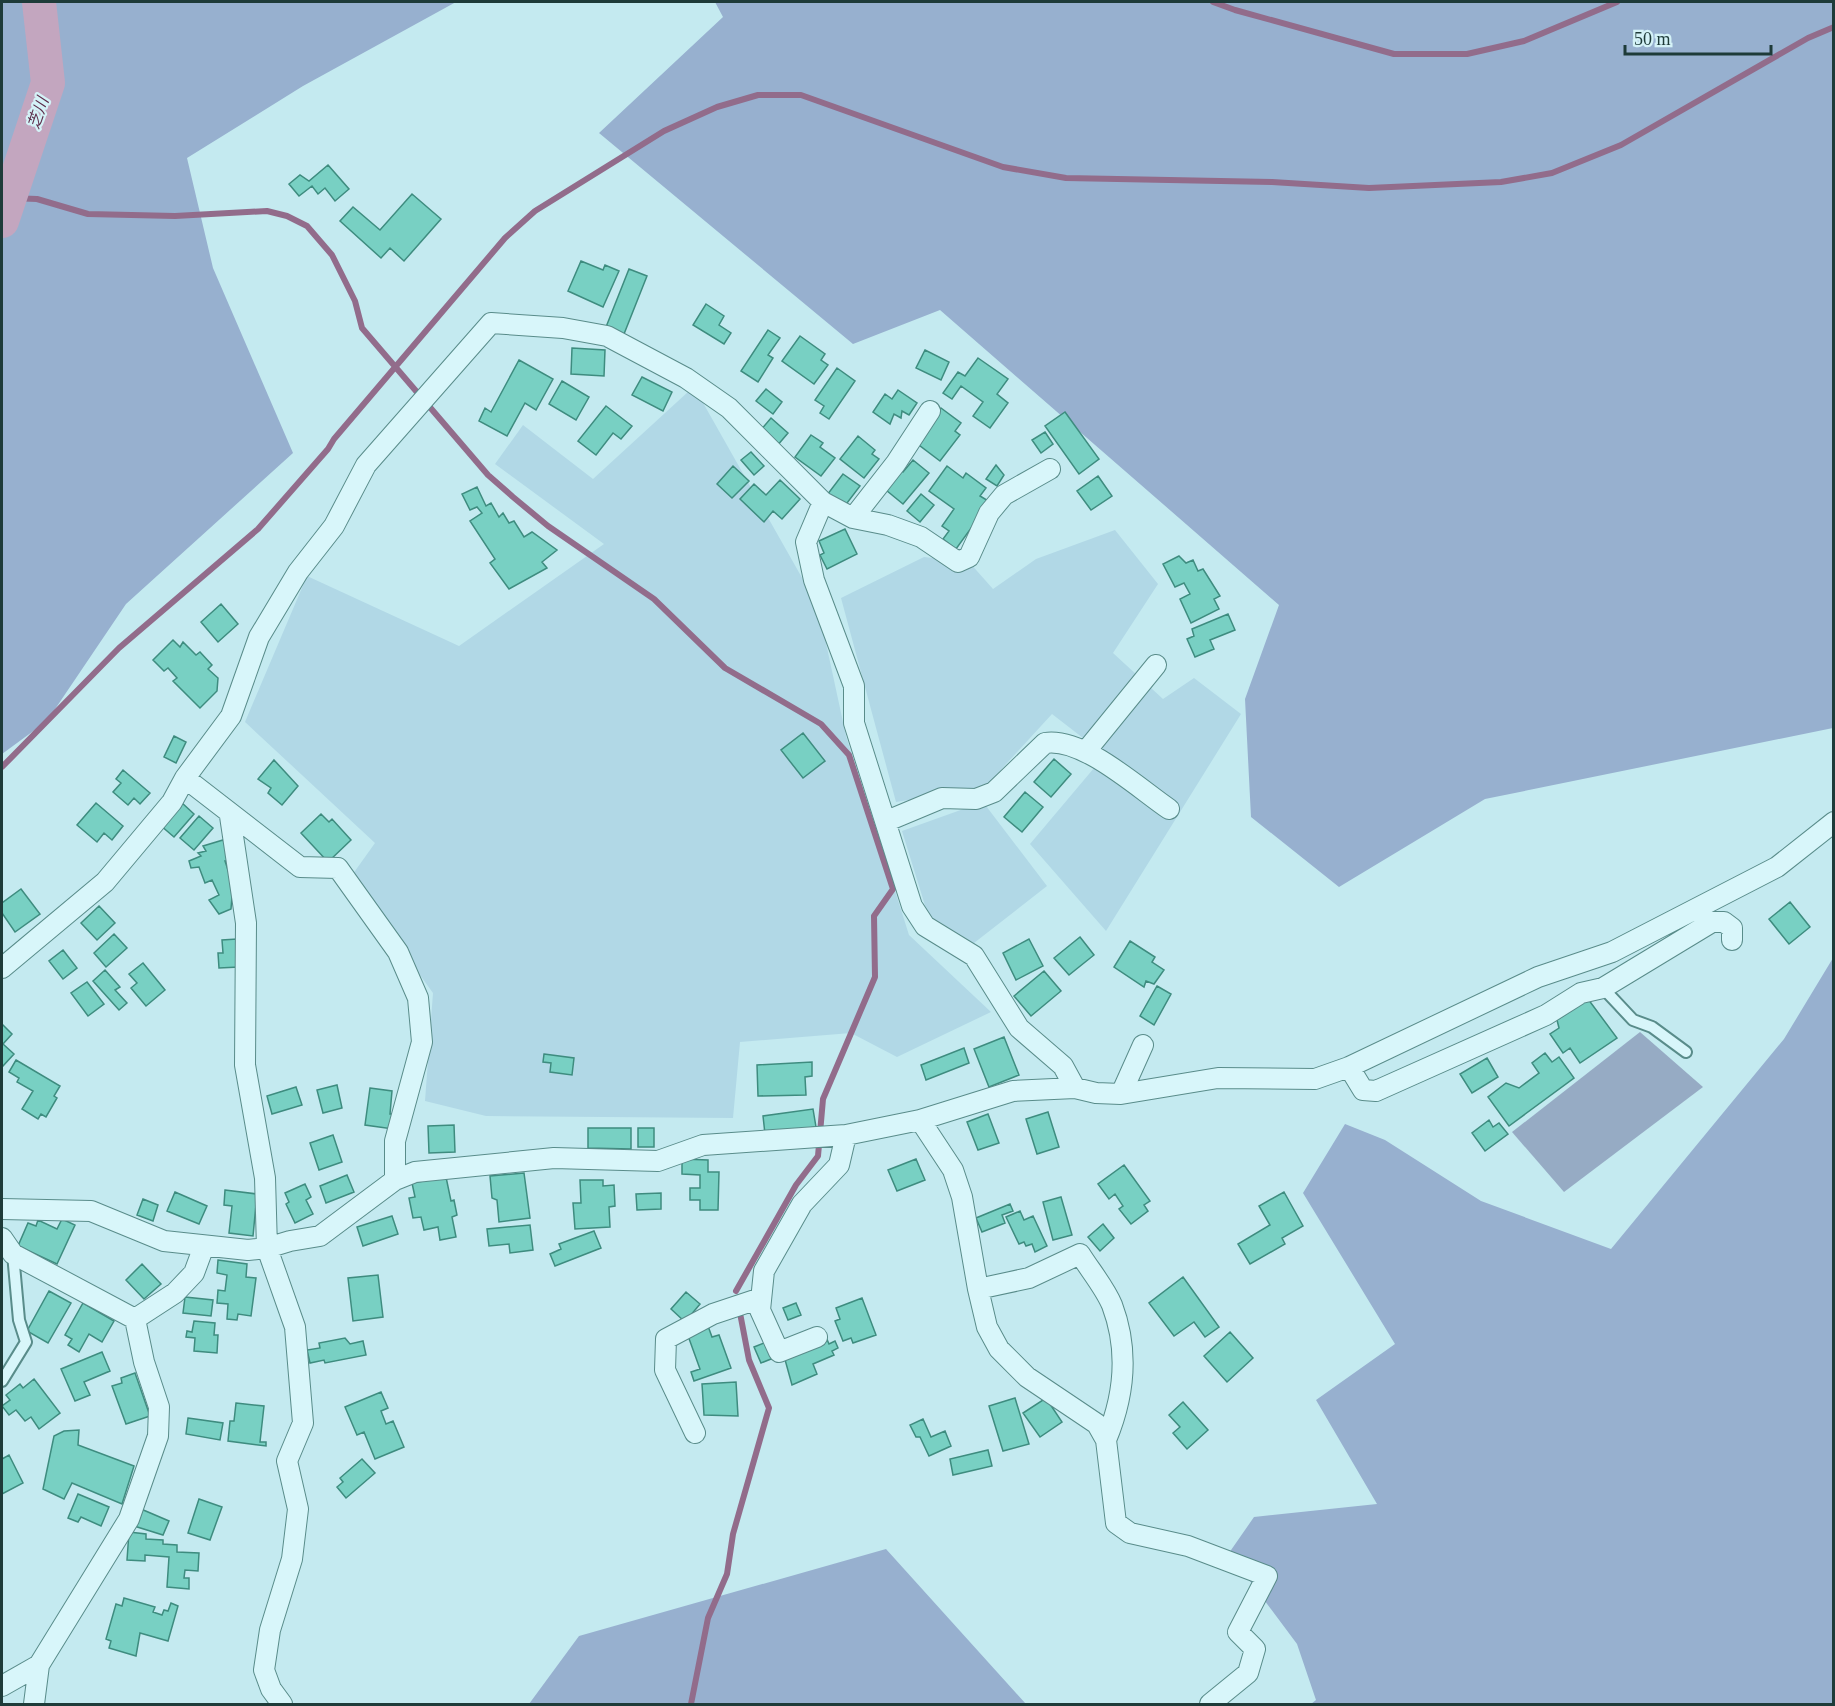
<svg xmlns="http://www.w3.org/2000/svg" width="1835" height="1706" font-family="'Times New Roman','Noto Sans JP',serif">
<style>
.farmland{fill:#b1d8e6}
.green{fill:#97b0cf}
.cemetery{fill:#96abc4}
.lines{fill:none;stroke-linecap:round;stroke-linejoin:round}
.stream{stroke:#926c8b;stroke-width:6}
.river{stroke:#c3a6bf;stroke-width:34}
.building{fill:#78d0c3;stroke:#3e8c7f;stroke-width:1.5}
.lane-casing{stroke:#598c8a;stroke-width:14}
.street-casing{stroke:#598c8a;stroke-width:22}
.lane{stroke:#d8f6fa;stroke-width:10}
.street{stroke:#d8f6fa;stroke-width:20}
.labels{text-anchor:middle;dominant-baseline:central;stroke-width:4.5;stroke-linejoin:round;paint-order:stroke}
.water-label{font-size:16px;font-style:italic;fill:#5c2c4a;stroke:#d4f2f7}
</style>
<rect width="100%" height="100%" fill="#c4eaf0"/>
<path class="farmland" d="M689,391L702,401L818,606L846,736L909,935L991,1012L897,1057L851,1033L740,1042L733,1118L486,1116L425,1101L433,993L350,878L375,843L245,722L307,576L459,646L604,544L495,464L523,425L593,479Z
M1115,530L1158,584L1113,653L1163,699L1194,678L1241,714L1106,931L1030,844L1105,755L1052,714L984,788L896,802L841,598L924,557L969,562L993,589L1036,559Z
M983,802L1047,886L974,943L928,915L902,831Z"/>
<path class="green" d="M2,2H456L303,86L187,158L213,268L293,453L126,604L47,721L2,754Z
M715,2H1833V728L1485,799L1339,887L1251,817L1245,699L1279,605L940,310L853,344L599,133L723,17Z
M1833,958V1704H1311L1316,1700L1297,1644L1229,1553L1254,1517L1377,1504L1316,1400L1395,1344L1303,1193L1345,1124L1385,1140L1481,1201L1611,1249L1784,1039Z
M886,1549L1026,1704H529L579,1636Z"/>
<path class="cemetery" d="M1640,1032L1703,1087L1564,1192L1512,1132Z"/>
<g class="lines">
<path class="stream" d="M1213,2L1235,10L1394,54H1467L1524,41L1617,2
M10,198L37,199L88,214L175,216L267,211L287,216L307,226L332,255L355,301L362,328L488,475L513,497L548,526L654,599L725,668L821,724L849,755L893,889L874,916L875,977L823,1099L818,1156L796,1185L736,1291
M2,767L119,648L258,529L328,449L334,439L505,238L535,211L664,131L717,107L758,95H801L1003,167L1066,178L1272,182L1369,188L1501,182L1552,173L1621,145L1808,38L1834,27
M691,1704L708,1618L727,1574L733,1534L769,1408L749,1360L740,1313"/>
<path class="river" d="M2,221L48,83L39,2"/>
</g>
<path class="building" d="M328,165L349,189L335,201L325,188L318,194L312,186L299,196L289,184L300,175L309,181Z
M412,194L441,219L404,261L390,248L381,258L340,221L353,207L380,230Z
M581,261L603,270L605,265L619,271L603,307L568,291Z
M629,269L647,276L624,334L606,327Z
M706,304L724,316L719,325L731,333L724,344L693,325Z
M768,330L780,338L768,355L773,358L758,382L741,371Z
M800,336L825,354L821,360L828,365L814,384L782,361Z
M572,348L605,350L604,376L571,374Z
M925,350L949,362L941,380L916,368Z
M978,358L1008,379L997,394L1008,403L990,428L973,416L983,402L961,386L952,399L943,393L958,372L965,376Z
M519,360L553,379L536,410L525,403L507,436L479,421L485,408L491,412Z
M837,368L855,381L829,419L820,413L824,406L815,400Z
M642,377L672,392L663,411L632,395Z
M562,381L589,397L576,420L549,404Z
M766,389L782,402L773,414L756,401Z
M898,390L917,403L909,415L902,411L901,418L894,414L890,424L873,412L885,394L892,399Z
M606,406L632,426L621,439L613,433L596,455L578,441Z
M941,408L961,423L955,431L960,435L940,461L915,442Z
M1065,412L1099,459L1079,474L1045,426Z
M771,418L788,433L777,446L760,431Z
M1045,432L1053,444L1041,453L1032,440Z
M811,435L823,443L820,447L835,458L821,476L795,457Z
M858,436L875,450L872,454L879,459L864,478L840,459Z
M751,452L764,466L754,475L741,460Z
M913,460L929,473L903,504L881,486L897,467L903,472Z
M996,465L1004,475L997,486L986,479Z
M733,466L749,481L732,498L717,484Z
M947,466L963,478L966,473L986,488L980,496L990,502L956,549L943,539L949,531L942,526L954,509L929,491Z
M843,474L860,486L844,507L827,495Z
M1098,476L1112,496L1091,510L1077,491Z
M780,480L800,499L782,519L773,511L764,522L740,499L754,484L766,495Z
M477,487L486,506L491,503L499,517L503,513L509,523L514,521L524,537L532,532L557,550L542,562L547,568L509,589L490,563L495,559L470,521L482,513L477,507L470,510L462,494Z
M921,494L934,505L920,522L907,511Z
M845,529L857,554L827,569L820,555L824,553L819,541Z
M1179,556L1186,563L1193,560L1198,571L1203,569L1220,596L1214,599L1219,609L1191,623L1180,599L1190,594L1184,583L1175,587L1163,564Z
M221,604L238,624L218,642L201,622Z
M1228,614L1235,630L1210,640L1214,649L1195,657L1187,639L1194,636L1192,629Z
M173,640L180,647L183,642L196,655L200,652L212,665L208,669L218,678L217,691L200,708L173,681L177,678L168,668L164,671L153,660Z
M803,733L825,761L803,778L781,750Z
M174,736L186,742L176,763L164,757Z
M1054,759L1071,774L1051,797L1034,782Z
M274,760L298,786L282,805L268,793L271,788L258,779Z
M123,770L150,793L140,804L134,798L128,805L113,792L121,783L116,779Z
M1025,792L1043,807L1022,832L1004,817Z
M181,802L194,814L174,837L160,825Z
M96,803L123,826L112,840L104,833L97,842L77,825Z
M321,814L329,822L332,819L351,840L328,862L301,833Z
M199,816L213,828L194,850L180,838Z
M223,840L232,861H225L233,885L231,909L219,914L209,900L219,895L212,880L205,883L199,867L191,868L189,861L201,856L198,853L206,851L203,846Z
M21,889L40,914L15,932L2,913V903Z
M1790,902L1810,927L1789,944L1769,919Z
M99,906L115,923L97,940L81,923Z
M114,934L127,948L106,967L94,953Z
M1080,937L1094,955L1069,975L1054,958Z
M237,939L239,967L219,968L218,953H223L222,940Z
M1029,939L1043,966L1016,980L1003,953Z
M1130,941L1155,957L1152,962L1164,970L1154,984L1146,981L1144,987L1114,967Z
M63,950L77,968L63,979L49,961Z
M143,963L165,990L146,1006L131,988L137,983L129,974Z
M105,970L120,987L115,990L127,1003L119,1010L93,981Z
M1044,971L1061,991L1031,1016L1014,996Z
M87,982L104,1004L88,1016L71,993Z
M1157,986L1171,994L1154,1025L1140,1016Z
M1588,999L1617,1038L1580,1063L1570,1048L1563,1053L1550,1034L1559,1028L1557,1020Z
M2,1024L12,1034L3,1044L14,1054L2,1067Z
M1004,1037L1019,1075L989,1087L974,1049Z
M964,1048L969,1063L926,1080L921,1065Z
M1545,1053L1552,1062L1559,1057L1574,1078L1509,1126L1488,1097L1506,1083L1519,1088L1539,1073L1532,1063Z
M544,1054L574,1058L572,1075L550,1072L551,1063L543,1062Z
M1487,1058L1498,1077L1472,1093L1460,1074Z
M16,1060L60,1086L54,1096L57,1098L46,1117L41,1114L38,1119L22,1109L33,1091L17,1082L19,1078L9,1072Z
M812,1062V1076L805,1077L806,1095L758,1096L757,1065Z
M337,1085L342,1108L323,1113L317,1090Z
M296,1087L302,1105L272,1114L267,1096Z
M370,1088L392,1091L390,1114H395L393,1129L365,1125Z
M813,1109L816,1127L765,1134L763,1116Z
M1048,1112L1059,1147L1037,1154L1026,1119Z
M988,1114L999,1143L978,1150L967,1122Z
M1489,1120L1493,1127L1499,1123L1508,1134L1485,1151L1472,1133Z
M454,1125L455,1152L429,1153L428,1126Z
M588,1128H631V1149L588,1148Z
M638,1128H654V1147H638Z
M333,1135L342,1162L319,1170L310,1143Z
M682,1159L708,1160V1172H719L718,1210H700V1200H690V1188H700V1175L682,1174Z
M916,1159L925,1180L897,1191L888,1170Z
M1124,1165L1150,1201L1144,1205L1148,1211L1131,1224L1119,1209L1123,1206L1115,1194L1109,1199L1098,1184Z
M524,1173L530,1218L499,1222L497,1200L492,1198L490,1176Z
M347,1175L354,1192L326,1203L320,1186Z
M446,1177L451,1201L454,1200L457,1215L452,1217L456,1237L440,1240L438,1227L424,1230L421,1217L413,1218L409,1198L415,1197L412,1183Z
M580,1180H603V1186L614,1185L615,1206L609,1207L610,1227L575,1229L573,1203H581Z
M305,1184L311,1197L306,1200L313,1214L295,1223L286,1204L289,1202L285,1193Z
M225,1190L257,1194L253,1236L229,1233L232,1206L224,1205Z
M175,1192L207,1206L199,1224L167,1211Z
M1284,1192L1303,1226L1282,1238L1285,1244L1250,1264L1238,1244L1270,1225L1259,1206Z
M661,1193V1209L637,1210L636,1194Z
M1061,1197L1072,1235L1053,1240L1043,1202Z
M143,1199L158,1205L153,1221L137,1215Z
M1010,1204L1013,1211L1002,1215L1005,1223L982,1232L976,1218Z
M1020,1211L1024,1220L1033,1216L1047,1246L1035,1252L1032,1244L1026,1246L1024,1242L1019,1244L1006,1217Z
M392,1216L398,1234L363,1246L357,1227Z
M62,1219L75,1225L57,1264L18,1246L28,1223L36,1226L38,1220L57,1229Z
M1103,1224L1114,1238L1100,1251L1088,1237Z
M530,1225L533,1250L510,1253L509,1244L489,1246L487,1229Z
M594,1231L601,1248L555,1266L550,1254L561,1249L559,1244Z
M218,1260L247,1264L246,1277L256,1278L251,1316L238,1314L237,1320L227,1319L228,1304L217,1303L218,1290L225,1291L227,1275L217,1273Z
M142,1264L161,1284L144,1299L126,1280Z
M378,1275L383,1317L353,1321L348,1278Z
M1183,1277L1219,1327L1205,1337L1194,1322L1174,1336L1149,1303Z
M49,1291L71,1303L48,1343L27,1331Z
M686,1292L700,1304L685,1322L671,1309Z
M185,1297L213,1300L211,1316L183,1313Z
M862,1298L876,1335L853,1343L851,1338L843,1341L835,1321L840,1319L836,1308Z
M83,1303L114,1321L102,1342L89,1334L79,1352L68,1345L72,1339L65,1335Z
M796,1303L801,1315L788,1320L783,1308Z
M194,1321L215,1323L214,1335H218L217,1353L194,1351L195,1338L186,1337L187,1331L192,1332Z
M708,1326L712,1337L719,1335L731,1368L694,1381L691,1372L700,1369L687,1333Z
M1230,1332L1253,1358L1227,1382L1204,1356Z
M826,1337L829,1344L835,1341L838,1348L832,1351L834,1355L813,1364L817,1374L792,1385L784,1356Z
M345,1338L350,1344L363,1341L366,1355L325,1363L324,1360L310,1363L307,1350L320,1348L319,1343Z
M769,1341L776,1357L761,1363L754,1347Z
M102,1352L110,1371L84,1382L90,1395L75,1401L61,1369Z
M135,1373L150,1416L126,1424L112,1386L122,1383L121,1378Z
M34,1379L60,1413L39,1429L31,1417L25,1421L16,1410L9,1415L2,1406L10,1400L6,1395L20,1384L23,1388Z
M736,1382L738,1416L704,1415L702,1384Z
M381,1392L388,1408L381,1411L386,1424L393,1421L404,1447L375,1459L364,1432L357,1435L345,1407Z
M1015,1398L1029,1444L1003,1451L989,1406Z
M1046,1398L1062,1422L1040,1437L1023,1413Z
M1183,1402L1208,1430L1187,1449L1173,1433L1180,1427L1169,1415Z
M236,1403L264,1406L260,1442H266V1446L228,1441L230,1421H234Z
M188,1418L223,1423L220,1440L186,1434Z
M923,1419L931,1437L945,1431L951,1446L929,1456L920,1437H916L910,1425Z
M79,1430L78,1445L134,1466L122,1504L72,1483L64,1499L43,1489L54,1436L64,1431Z
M988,1450L992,1466L953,1475L950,1459Z
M9,1455L23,1483L2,1494V1459Z
M362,1459L375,1473L346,1498L337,1487L343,1482L340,1478Z
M78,1494L109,1507L101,1526L81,1517L78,1522L68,1518Z
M199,1499L222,1507L210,1540L188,1533Z
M141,1509L169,1521L163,1535L134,1526Z
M129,1532L146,1534V1539L163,1540V1544L177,1545V1552L199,1553L198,1571L185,1570L184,1578H189V1589L167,1587L169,1557L145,1555V1561L127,1560Z
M124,1598L155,1607L153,1612L162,1615L164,1610L168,1611L171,1603L178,1606L168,1641L140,1633L136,1656L109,1648L111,1641L106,1639L116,1604L122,1606Z"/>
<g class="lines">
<defs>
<path id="lane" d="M1603,988L1633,1020L1652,1027L1686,1052
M2,1381L26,1342L19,1320L13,1254"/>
<path id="street" d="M823,502L853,518L888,525L921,537L958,562L969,557L989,513L1004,495L1050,469
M853,518L896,463L930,411
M1086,751L1156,665
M185,778L300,867L338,868L398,952L418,998L422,1042L395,1141V1180
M230,816L246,923L245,1065L265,1178L267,1248L295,1327L303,1423L287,1461L298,1509L292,1559L270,1630L264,1670L271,1689L282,1704
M887,821L942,798L976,799L994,792L1045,743C1083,737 1138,788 1169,809
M2,968L105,882L172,802L185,778L231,716L259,637L298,572L334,526L366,465L491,323L563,328L607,336L686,378L729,408L823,502L806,542L814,580L854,686V723L912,906L925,926L974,956L1019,1028L1063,1066L1075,1088
M1349,1067L1363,1090L1376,1091L1546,1015L1581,993L1603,988L1712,922H1724L1732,928V940
M1121,1094L1143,1045
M920,1120L953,1170L962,1197L978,1289L987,1327L999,1349L1027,1377L1097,1424L1106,1440L1116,1523L1130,1533L1188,1546L1267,1576L1238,1632L1255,1649L1248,1673L1210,1704
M2,1209L91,1211L164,1241L248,1250L267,1248L290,1241L320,1236L395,1180L415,1172L554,1158L658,1161L703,1145L846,1135L920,1120L1013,1091L1075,1088L1096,1093L1121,1094L1218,1078L1315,1079L1349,1067L1538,977L1612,952L1777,867L1834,822
M2,1238L13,1254L135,1319
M978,1289L1029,1278L1080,1254C1090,1270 1105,1288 1112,1305C1129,1350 1124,1397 1106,1440
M817,1337L779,1352L760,1310L764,1271L802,1204L839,1165L846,1135
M695,1433L665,1370L666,1339L713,1314L761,1298
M2,1686L39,1665
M34,1704L39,1665L129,1519L158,1436L159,1407L144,1362L135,1319L175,1293L194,1273L204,1246"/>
</defs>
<use href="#lane" class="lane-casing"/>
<use href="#street" class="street-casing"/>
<use href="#lane" class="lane"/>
<use href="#street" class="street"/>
</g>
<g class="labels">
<g class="water-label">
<text transform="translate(38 113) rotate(-71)">芝川</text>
</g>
</g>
<rect width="1835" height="1706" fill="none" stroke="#1e3b39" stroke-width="6"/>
<path d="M1625 45v9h146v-9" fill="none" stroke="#1e3b39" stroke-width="3"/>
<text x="1634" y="45" font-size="18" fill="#1e3b39" stroke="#d4f2f7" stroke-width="4.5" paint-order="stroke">50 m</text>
</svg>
